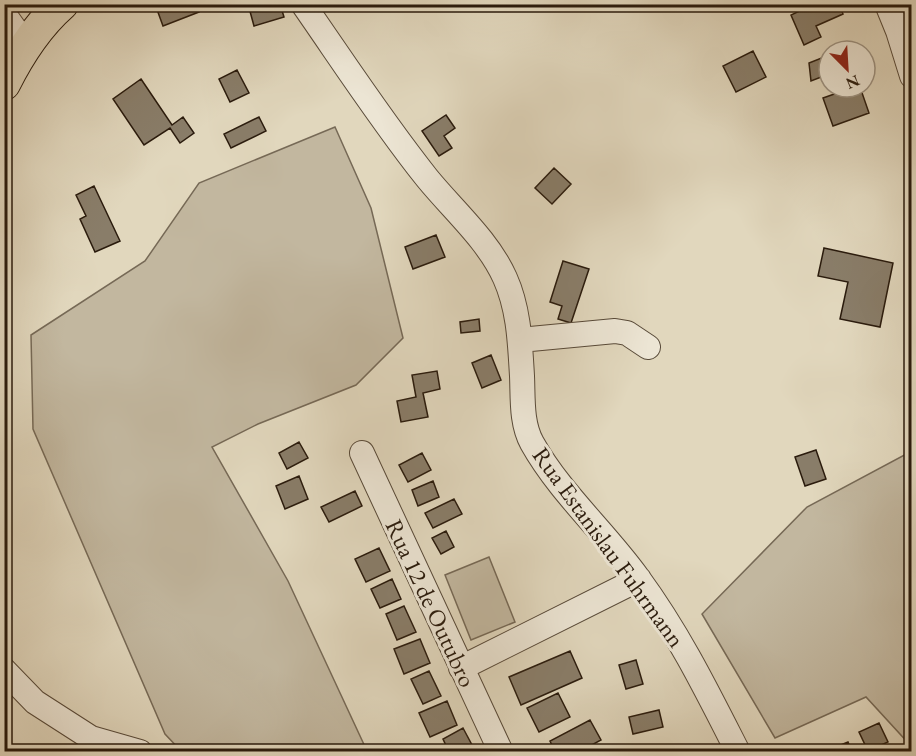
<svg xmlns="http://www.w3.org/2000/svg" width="916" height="756" font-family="'EB Garamond',serif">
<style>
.green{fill:#c2b79f;stroke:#766956;stroke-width:1.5}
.building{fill:#897d69;stroke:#2a1b0d;stroke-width:1.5}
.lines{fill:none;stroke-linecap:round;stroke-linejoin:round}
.minor-casing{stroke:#584a39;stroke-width:26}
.major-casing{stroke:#2a1b0d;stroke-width:34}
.minor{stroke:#ece5d4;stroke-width:24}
.major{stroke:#e1d7bd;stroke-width:32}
.labels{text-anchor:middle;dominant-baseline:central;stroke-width:6;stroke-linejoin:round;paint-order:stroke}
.street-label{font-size:24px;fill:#2a1b0d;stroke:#ece5d4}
</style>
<rect width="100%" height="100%" fill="#e1d7bd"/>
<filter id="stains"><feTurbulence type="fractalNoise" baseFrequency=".00333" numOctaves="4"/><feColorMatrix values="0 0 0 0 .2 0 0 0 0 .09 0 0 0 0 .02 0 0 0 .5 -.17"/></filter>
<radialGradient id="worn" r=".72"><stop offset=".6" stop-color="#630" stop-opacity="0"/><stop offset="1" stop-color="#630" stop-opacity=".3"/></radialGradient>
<path class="green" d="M335,127L371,208L403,338L356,385L258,424L212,447L288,581L367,751H181L165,734L33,429L31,335L145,261L199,183Z
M910,452L911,746L866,697L775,738L702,614L807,507Z
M489,557L515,622L471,640L445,575Z"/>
<path class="building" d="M155,4H196L199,12L163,26Z
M248,4H280L284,17L254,26Z
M814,4H839L843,14L816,26L821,37L804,45L791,15Z
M753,51L766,77L736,92L723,66Z
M829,55V74L811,81L809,63Z
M237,70L249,93L230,102L219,79Z
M141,79L172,125L183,117L194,133L180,143L170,128L144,145L113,99Z
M854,87H860L869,113L833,126L823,98Z
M446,115L455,128L444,136L452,148L439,156L422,131Z
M259,117L266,131L231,148L224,134Z
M554,168L571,184L552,204L535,188Z
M94,186L120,241L95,252L80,219L86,216L76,195Z
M436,235L445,257L413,269L405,247Z
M824,248L893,263L880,327L840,319L848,282L818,276Z
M563,261L589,269L571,323L558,319L562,306L550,302Z
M479,319L480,331L461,333L460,322Z
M491,355L501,380L482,388L472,363Z
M437,371L440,389L423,393L428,417L401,422L397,401L416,397L412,375Z
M299,442L308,458L287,469L279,453Z
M816,450L826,479L805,486L795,457Z
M422,453L431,470L408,482L399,465Z
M299,476L308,499L285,509L276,486Z
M433,481L439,497L418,506L412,490Z
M355,491L362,506L329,522L321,507Z
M454,499L462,514L433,528L425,513Z
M446,531L454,547L441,554L432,538Z
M379,548L390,571L366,582L355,559Z
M392,579L401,599L380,608L371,589Z
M404,606L416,632L397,640L386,614Z
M420,639L430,663L404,674L394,649Z
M570,651L582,678L521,705L509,677Z
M636,660L643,684L626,689L619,665Z
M429,671L441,696L423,704L411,679Z
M558,693L570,717L539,732L527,708Z
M447,701L457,725L430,737L419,713Z
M659,710L663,727L633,734L629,717Z
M590,720L601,740L579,752H555L550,741Z
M879,723L888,742L868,751L859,732Z
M463,728L472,745L459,752H449L443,739Z
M848,742L852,752L826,751Z"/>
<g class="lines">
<defs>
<path id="minor" d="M303,4C344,63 383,123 427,178C453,210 488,240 505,278C519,309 520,343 522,376C523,398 521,423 532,443C560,493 605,532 638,578C679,634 707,691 738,752
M887,4L898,31L912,76
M4,14L26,45
M520,340L615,331L627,333L648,347
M362,453L501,752
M461,668L639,579
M4,670L35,702L91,738L140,752"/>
<path id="major" d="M4,84C19,54 37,26 62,4"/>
</defs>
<use href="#minor" class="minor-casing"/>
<use href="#major" class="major-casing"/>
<use href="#minor" class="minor"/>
<use href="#major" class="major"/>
</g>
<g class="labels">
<g class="street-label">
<text transform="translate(609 547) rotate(54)">Rua Estanislau Fuhrmann</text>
<text transform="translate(431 603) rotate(65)">Rua 12 de Outubro</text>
</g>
</g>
<rect width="916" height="756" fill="none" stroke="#e1d7bd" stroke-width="24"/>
<rect x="6" y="6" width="904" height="744" fill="none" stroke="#2a1b0d" stroke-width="3"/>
<rect x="12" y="12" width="892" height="732" fill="none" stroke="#2a1b0d" stroke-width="1.5"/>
<g transform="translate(847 69) rotate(156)"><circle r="28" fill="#ece5d4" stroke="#9e9484" stroke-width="1.5"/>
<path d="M0-4.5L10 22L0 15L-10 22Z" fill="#8f2418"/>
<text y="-9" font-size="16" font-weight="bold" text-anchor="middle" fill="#2a1b0d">N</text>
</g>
<rect width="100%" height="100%" filter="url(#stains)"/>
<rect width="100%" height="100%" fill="url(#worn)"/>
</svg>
